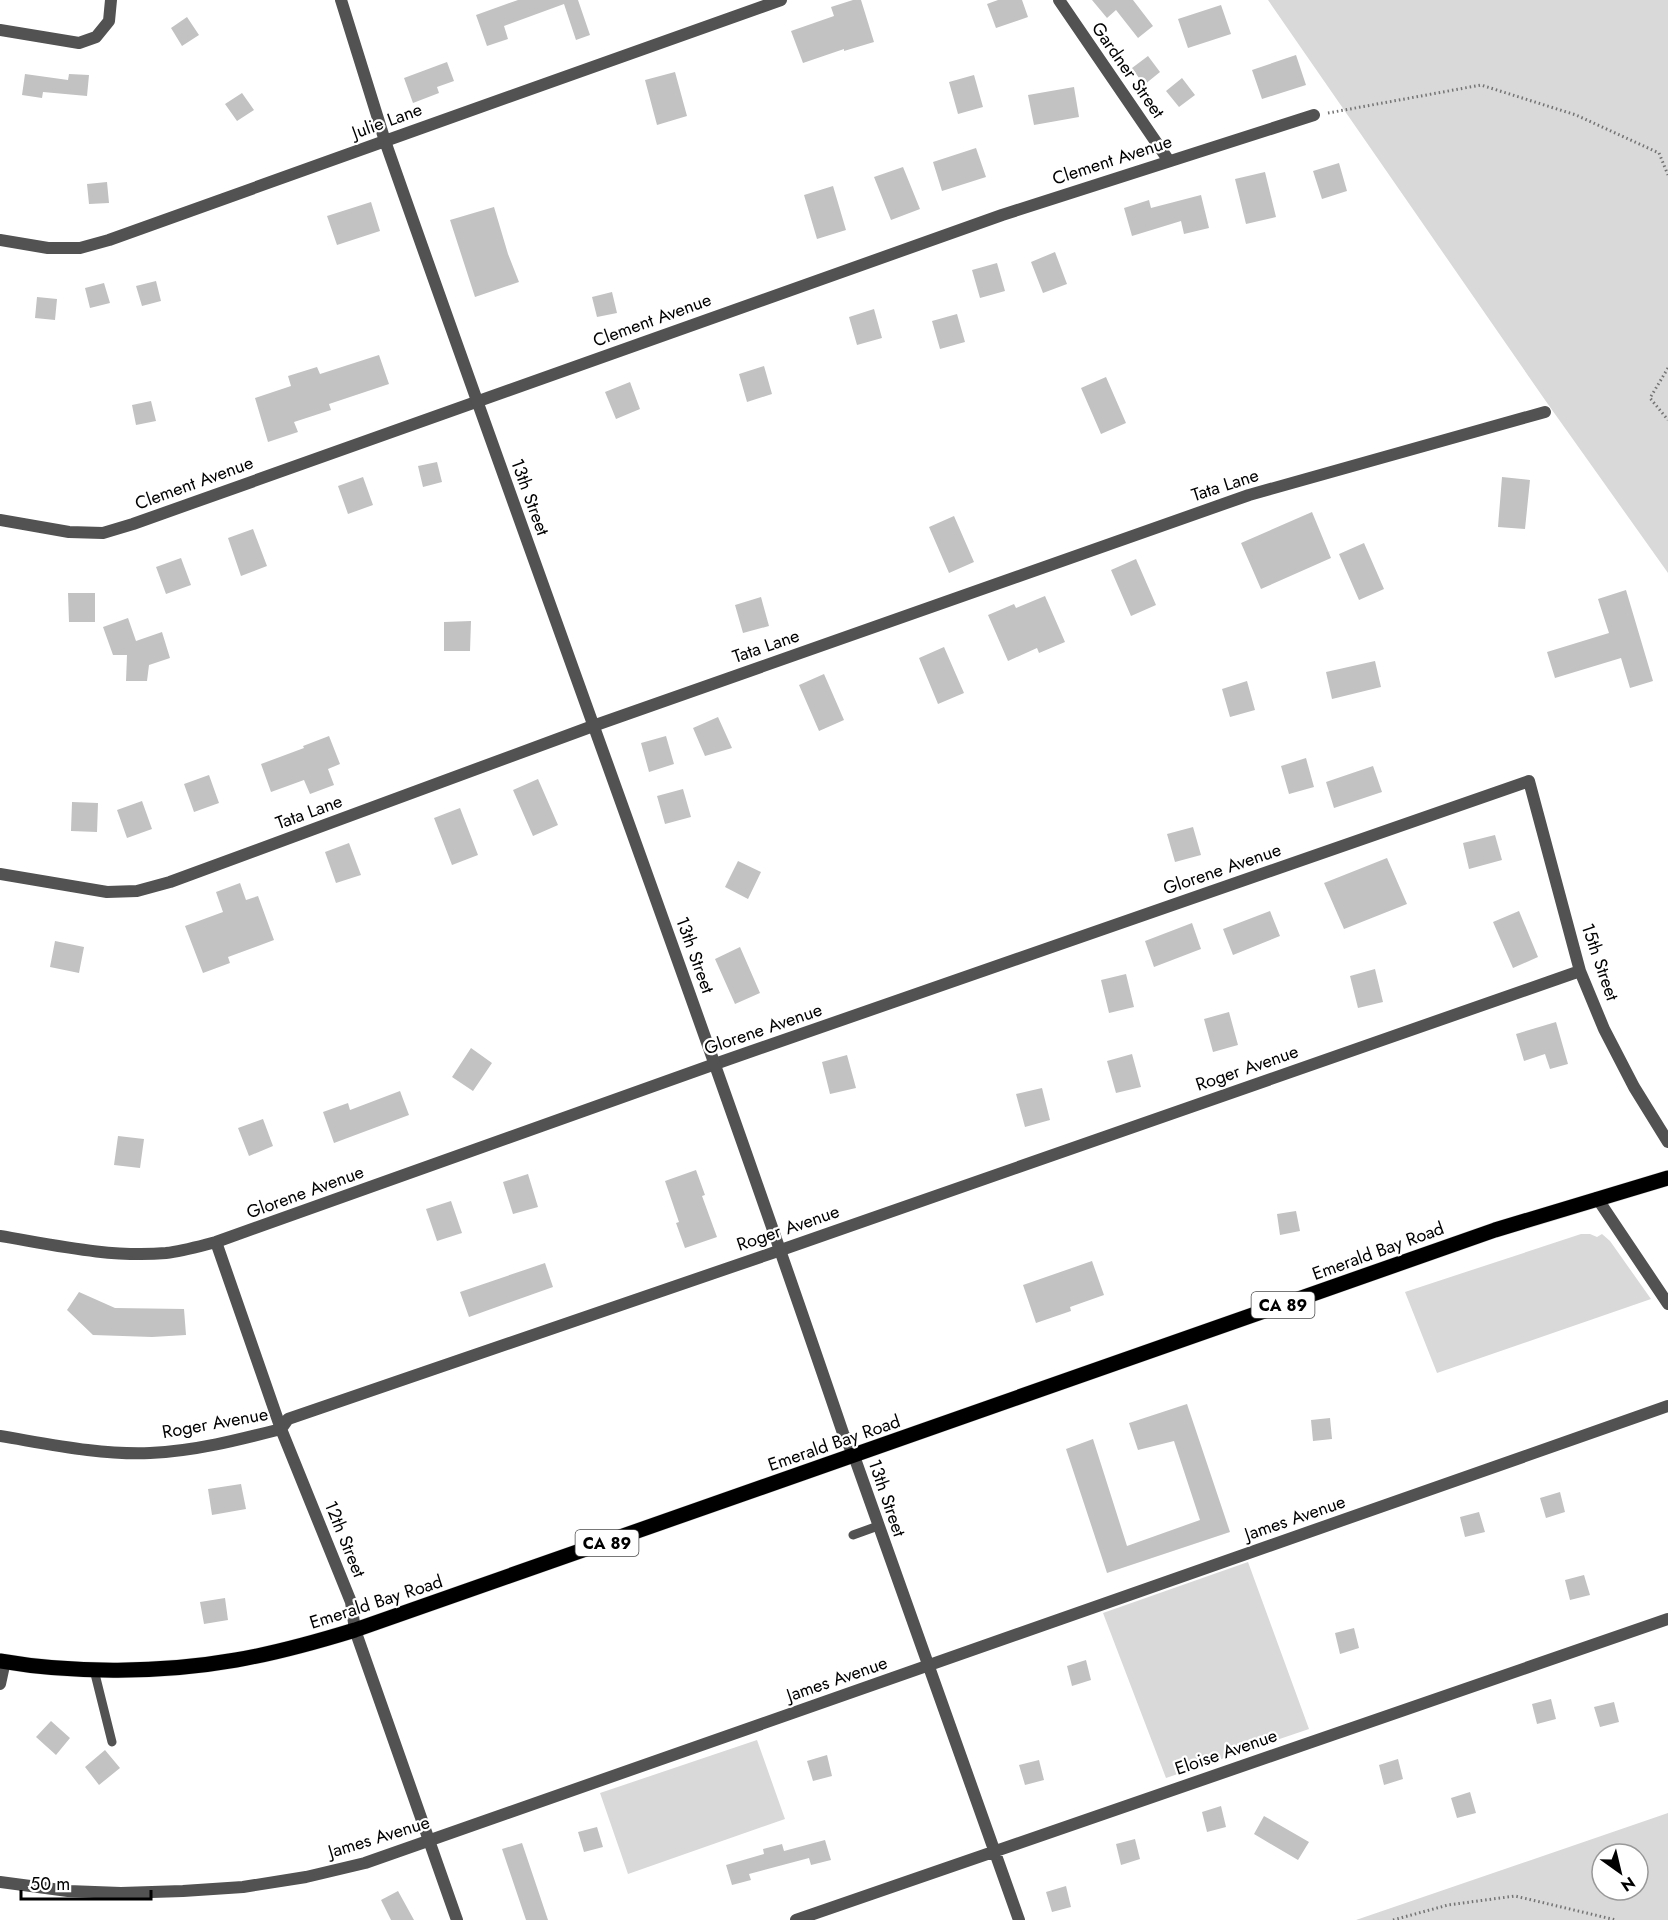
<svg xmlns="http://www.w3.org/2000/svg" width="1668" height="1920" font-family="Jost,sans-serif">
<style>
.green{fill:#d9d9d9;fill-rule:evenodd}
.building{fill:#c2c2c2}
.lines{fill:none;stroke-linecap:round;stroke-linejoin:round}
.primary-casing{stroke:#dbdbdb;stroke-width:16}
.path{stroke:#747474;stroke-width:3;stroke-dasharray:1.5 3;stroke-linecap:butt}
.service{stroke:#525252;stroke-width:9}
.minor{stroke:#525252;stroke-width:12}
.tertiary{stroke:#525252;stroke-width:12}
.primary{stroke:#000;stroke-width:15}
.labels{text-anchor:middle;dominant-baseline:central;stroke-width:4.5;stroke-linejoin:round;paint-order:stroke}
.shield{fill:#fff;stroke:#4c4c4c;stroke-width:1.5}
.shield-label{font-size:16px;font-weight:bold;fill:#000}
.street-label{font-size:18px;fill:#000;stroke:#fff}
</style>
<rect width="100%" height="100%" fill="#fff"/>
<path class="green" d="M1268,0H1668V573L1545,400Z
M1581,1234H1590L1597,1237L1602,1234L1610,1241L1651,1299L1437,1373L1405,1292Z
M1248,1562L1309,1729L1166,1778L1103,1613Z
M757,1740L785,1819L628,1874L600,1793Z
M1668,1813V1920H1356ZM1602,1854H1638V1890H1602Z"/>
<path class="building" d="M518,0H578L590,35L576,40L564,4L504,26L508,39L487,46L476,15Z
M853,0H861L874,42L844,51V49L803,63L791,31L834,16L831,7Z
M998,0H1022L1028,17L996,28L987,4Z
M1092,0H1133L1153,26L1138,38L1116,10L1107,18Z
M1221,5L1231,34L1188,48L1178,19Z
M187,17L199,35L182,46L171,28Z
M1296,55L1306,85L1262,99L1252,70Z
M1148,56L1160,72L1144,85L1132,68Z
M447,62L454,81L437,87L439,93L413,103L404,78Z
M675,72L687,116L657,125L645,80Z
M25,74L68,80L69,74L89,75L87,96L43,92L42,98L22,95Z
M974,75L983,107L958,114L949,82Z
M1182,78L1195,95L1179,107L1166,91Z
M1074,87L1079,117L1034,125L1028,95Z
M242,93L254,110L237,121L225,104Z
M976,148L986,177L942,191L933,162Z
M1339,163L1347,191L1322,199L1313,171Z
M903,167L920,209L891,220L874,177Z
M1265,172L1276,217L1246,224L1235,179Z
M107,182L109,203L89,204L87,184Z
M833,186L846,230L817,239L804,195Z
M1201,195L1209,228L1184,234L1181,221L1132,236L1124,208L1149,200L1151,208Z
M371,202L380,231L337,245L327,216Z
M494,207L508,254L519,282L475,297L450,220Z
M1055,252L1067,284L1043,293L1031,262Z
M997,263L1005,291L980,298L972,270Z
M156,281L161,301L142,306L136,286Z
M104,283L110,303L90,308L85,288Z
M612,292L617,313L597,317L592,297Z
M37,297L57,299L55,320L35,318Z
M874,309L882,338L857,345L849,317Z
M957,314L965,342L940,349L932,321Z
M379,355L389,384L329,404L331,410L294,422L298,432L268,442L255,398L291,386L288,376L317,367L320,374Z
M764,366L772,394L747,402L739,374Z
M1106,377L1126,423L1101,434L1081,388Z
M630,382L640,409L616,419L605,392Z
M151,401L156,421L136,425L132,405Z
M437,462L442,482L423,487L418,466Z
M363,477L373,505L348,514L338,486Z
M1502,477L1530,480L1525,529L1498,527Z
M1312,512L1331,558L1261,589L1241,543Z
M954,516L974,562L949,573L929,527Z
M253,529L267,566L241,576L228,538Z
M1364,543L1384,589L1359,600L1339,554Z
M181,558L191,585L166,594L156,567Z
M1136,559L1156,605L1131,616L1111,570Z
M1626,590L1653,681L1630,688L1621,658L1555,678L1547,652L1609,633L1598,599Z
M68,593H95V622H69Z
M1045,596L1065,642L1039,653L1037,648L1008,661L988,615L1014,604L1016,608Z
M761,597L769,626L743,633L735,605Z
M128,618L136,641L162,632L170,658L149,665L147,681H126L127,655H113L103,627Z
M471,621L470,651H444V622Z
M944,647L964,693L938,704L919,658Z
M1375,661L1381,687L1332,699L1326,672Z
M824,674L844,720L819,731L799,685Z
M1247,681L1255,710L1230,717L1222,689Z
M718,717L732,748L705,756L693,728Z
M329,736L340,764L328,769L334,785L310,794L304,780L271,792L261,764L304,748L303,746Z
M666,736L674,764L649,772L641,743Z
M1306,758L1314,787L1289,794L1281,766Z
M1373,766L1382,792L1334,808L1326,782Z
M209,775L219,803L194,812L184,784Z
M538,779L558,825L533,836L513,790Z
M683,789L691,817L665,824L657,796Z
M142,801L152,829L127,838L117,810Z
M72,802L98,803L97,832L71,831Z
M460,808L478,855L452,865L434,818Z
M1193,827L1201,855L1175,862L1167,834Z
M1495,835L1502,860L1469,869L1463,843Z
M349,843L361,875L336,883L325,852Z
M1387,858L1407,904L1344,929L1324,883Z
M738,861L761,872L748,899L725,887Z
M240,883L246,900L258,896L274,940L228,957L230,963L203,973L185,926L223,912L216,892Z
M1270,911L1280,936L1233,955L1223,929Z
M1519,911L1538,957L1513,968L1493,922Z
M1192,923L1201,949L1154,967L1145,941Z
M55,941L84,947L79,973L50,967Z
M740,947L760,993L735,1004L715,959Z
M1375,969L1383,1002L1358,1008L1350,976Z
M1126,974L1134,1007L1109,1013L1101,980Z
M1229,1012L1238,1045L1213,1052L1204,1019Z
M1556,1022L1568,1064L1550,1069L1545,1054L1524,1061L1516,1034Z
M471,1048L492,1063L473,1091L452,1077Z
M1132,1054L1141,1087L1116,1093L1107,1061Z
M847,1055L856,1088L830,1094L822,1062Z
M1042,1088L1050,1120L1025,1127L1016,1094Z
M400,1091L409,1115L334,1143L323,1112L348,1103L350,1110Z
M263,1119L273,1146L249,1156L238,1128Z
M118,1136L144,1139L140,1168L114,1165Z
M696,1170L705,1195L702,1196L717,1237L685,1248L676,1223L679,1222L665,1181Z
M528,1174L538,1207L513,1214L503,1182Z
M451,1201L462,1233L437,1241L426,1209Z
M1296,1211L1300,1231L1280,1235L1277,1214Z
M1092,1261L1104,1295L1070,1307L1071,1311L1036,1323L1023,1285Z
M545,1263L553,1287L469,1317L460,1292Z
M79,1292L115,1308L184,1309L186,1335L152,1337L93,1335L67,1310Z
M1187,1404L1230,1532L1107,1573L1066,1449L1093,1439L1127,1546L1200,1520L1174,1441L1138,1450L1129,1423Z
M1330,1418L1332,1439L1313,1441L1311,1420Z
M241,1484L246,1509L212,1515L208,1489Z
M1560,1492L1565,1512L1546,1518L1540,1498Z
M1479,1512L1485,1532L1465,1537L1460,1517Z
M1584,1575L1590,1595L1570,1600L1565,1580Z
M225,1598L228,1620L204,1624L200,1602Z
M1354,1628L1359,1648L1340,1654L1335,1633Z
M1086,1660L1091,1680L1072,1686L1067,1666Z
M1551,1699L1556,1719L1537,1724L1532,1704Z
M1614,1702L1619,1722L1600,1727L1594,1707Z
M51,1721L70,1738L56,1755L36,1737Z
M105,1750L120,1768L99,1785L85,1767Z
M827,1755L832,1776L813,1781L807,1761Z
M1398,1759L1403,1779L1384,1785L1379,1765Z
M1039,1760L1044,1780L1025,1785L1019,1765Z
M1470,1792L1476,1813L1457,1818L1451,1798Z
M1221,1806L1226,1827L1207,1832L1202,1812Z
M1264,1816L1309,1842L1298,1860L1254,1834Z
M597,1827L603,1847L584,1852L578,1832Z
M1135,1839L1140,1859L1121,1865L1116,1844Z
M825,1840L831,1860L811,1865L809,1858L749,1874L751,1880L732,1885L726,1865L764,1854L763,1849L782,1844L784,1851Z
M522,1843L548,1920H526L502,1849Z
M1066,1886L1071,1907L1052,1912L1046,1892Z
M398,1891L414,1920H391L381,1900Z"/>
<g class="lines">
<defs>
<path id="primary" d="M0,1661C74,1674 162,1673 236,1660C277,1653 316,1642 355,1630L1495,1230L1668,1178"/>
</defs>
<use href="#primary" class="primary-casing"/>
<path class="path" d="M1328,113L1481,85L1576,115L1659,153L1668,175
M1668,368L1650,398L1668,420
M1393,1920L1448,1905L1515,1896L1616,1920"/>
<path class="service" d="M853,1535L878,1526
M94,1670L112,1742"/>
<path class="minor" d="M341,0L385,141L781,0
M1059,0L1169,161
M0,30L79,43L96,37L109,21L111,0
M0,520L69,532L103,533L133,524L1002,215L1314,115
M0,874L107,892L137,891L170,882L593,726L1249,495L1545,412
M0,1236C54,1245 111,1258 166,1253C183,1251 200,1246 216,1242L715,1064L1529,781L1580,971L1604,1029L1634,1087L1668,1142
M216,1242L281,1429L351,1602L355,1630
M0,1436C49,1444 100,1455 150,1453C195,1451 238,1440 281,1429L288,1419L781,1250L1580,971
M854,1456L1019,1920
M0,1684L5,1661
M0,1882L68,1891L121,1893L183,1891L243,1887L306,1877L365,1863L1668,1406
M796,1920L1668,1619"/>
<path class="tertiary" d="M0,240L48,248H80L109,240L385,141C536,572 696,1001 843,1433L854,1456
M1597,1198L1668,1304
M355,1630L457,1920"/>
<use href="#primary" class="primary"/>
</g>
<g class="labels">
<g class="shield">
<rect x="1251.5" y="1292" width="63" height="26" rx="4.5"/>
<rect x="575.5" y="1530" width="63" height="26" rx="4.5"/>
</g>
<g class="shield-label">
<text x="1283" y="1305">CA 89</text>
<text x="607" y="1543">CA 89</text>
</g>
<g class="street-label">
<text transform="translate(1128 70) rotate(55)">Gardner Street</text>
<text transform="translate(387 121) rotate(-20)">Julie Lane</text>
<text transform="translate(1112 160) rotate(-18)">Clement Avenue</text>
<text transform="translate(652 320) rotate(-20)">Clement Avenue</text>
<text transform="translate(194 483) rotate(-20)">Clement Avenue</text>
<text transform="translate(1225 485) rotate(-18)">Tata Lane</text>
<text transform="translate(530 497) rotate(70)">13th Street</text>
<text transform="translate(766 646) rotate(-19)">Tata Lane</text>
<text transform="translate(309 812) rotate(-20)">Tata Lane</text>
<text transform="translate(1222 869) rotate(-19)">Glorene Avenue</text>
<text transform="translate(695 955) rotate(70)">13th Street</text>
<text transform="translate(1600 962) rotate(71)">15th Street</text>
<text transform="translate(763 1029) rotate(-19)">Glorene Avenue</text>
<text transform="translate(1247 1068) rotate(-19)">Roger Avenue</text>
<text transform="translate(305 1192) rotate(-20)">Glorene Avenue</text>
<text transform="translate(788 1228) rotate(-19)">Roger Avenue</text>
<text transform="translate(1378 1251) rotate(-20)">Emerald Bay Road</text>
<text transform="translate(215 1423) rotate(-10)">Roger Avenue</text>
<text transform="translate(834 1443) rotate(-19)">Emerald Bay Road</text>
<text transform="translate(887 1498) rotate(71)">13th Street</text>
<text transform="translate(1295 1518) rotate(-19)">James Avenue</text>
<text transform="translate(345 1539) rotate(68)">12th Street</text>
<text transform="translate(376 1602) rotate(-18)">Emerald Bay Road</text>
<text transform="translate(837 1679) rotate(-19)">James Avenue</text>
<text transform="translate(1226 1752) rotate(-19)">Eloise Avenue</text>
<text transform="translate(379 1837) rotate(-17)">James Avenue</text>
</g>
</g>
<g transform="translate(1620 1872) rotate(146)"><circle r="28" fill="#ffffff" stroke="#999999" stroke-width="1.5"/>
<path d="M0-4.5L10 22L0 15L-10 22Z" fill="#000000"/>
<text y="-9" font-size="16" font-weight="bold" text-anchor="middle" fill="#000000">N</text>
</g>
<path d="M21 1890v9h130v-9" fill="none" stroke="#000000" stroke-width="3"/>
<text x="30" y="1890" font-size="18" fill="#000000" stroke="#ffffff" stroke-width="4.5" paint-order="stroke">50 m</text>
</svg>
